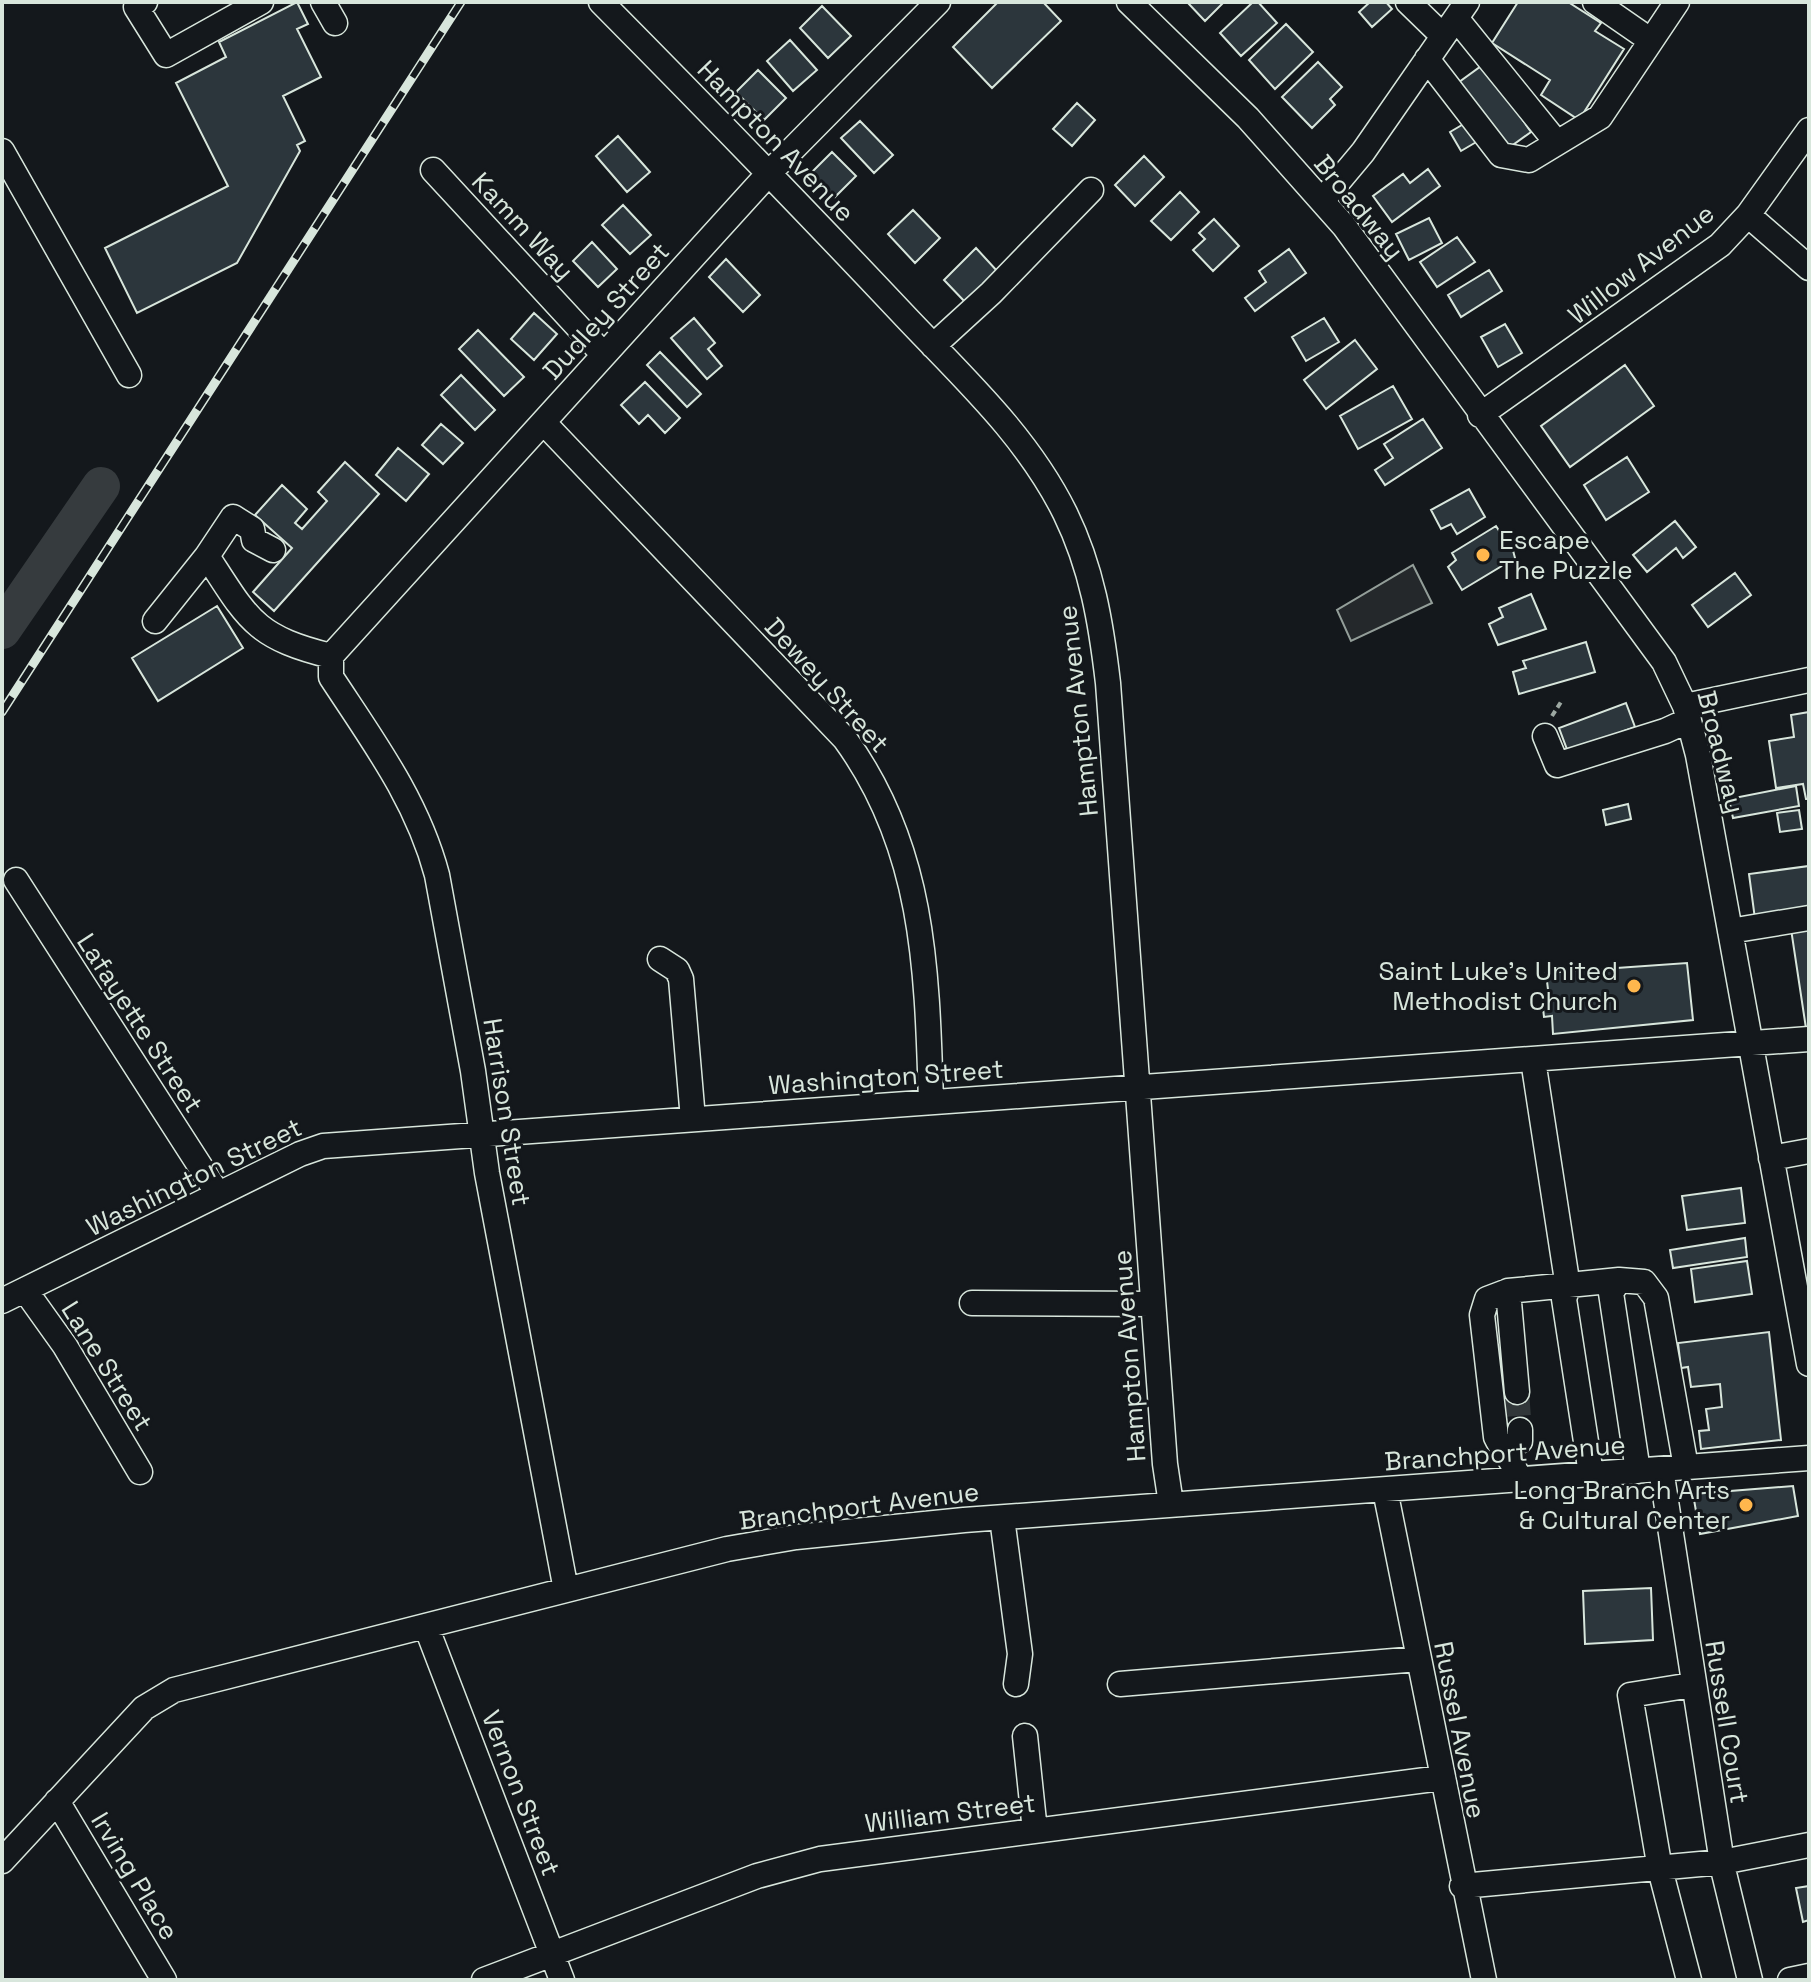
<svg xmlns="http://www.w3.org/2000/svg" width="1811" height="1982" font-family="'Space Grotesk',sans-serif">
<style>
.parking{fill:#24282b;stroke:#939e99;stroke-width:2}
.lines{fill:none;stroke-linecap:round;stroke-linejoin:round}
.river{stroke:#363b3e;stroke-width:38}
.building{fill:#2c363c;stroke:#d8e6dc;stroke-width:2}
.minor-tunnel{stroke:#313739;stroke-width:24;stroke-dasharray:24 12;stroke-linecap:butt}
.minor-casing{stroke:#d8e6dc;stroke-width:27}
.path{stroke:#9da8a2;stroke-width:4;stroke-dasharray:6 4;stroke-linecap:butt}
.minor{stroke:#14181c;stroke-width:24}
.rail-casing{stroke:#d8e6dc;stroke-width:9}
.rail{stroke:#14181c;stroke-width:6;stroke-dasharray:18;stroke-linecap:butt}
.poi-dot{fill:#ffb74d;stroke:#14181c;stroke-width:3}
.labels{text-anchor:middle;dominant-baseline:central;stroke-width:6;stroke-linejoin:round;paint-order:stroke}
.street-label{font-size:26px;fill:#d8e6dc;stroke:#14181c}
.poi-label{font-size:26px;fill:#d8e6dc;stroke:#14181c;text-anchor:end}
</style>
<rect width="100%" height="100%" fill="#14181c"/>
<path class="parking" d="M1413,565L1432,603L1351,641L1337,610Z"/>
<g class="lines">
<path class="river" d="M2,630L101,486"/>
</g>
<path class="building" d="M297,2L308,24L297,29L321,77L283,96L305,141L297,145L300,151L237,263L137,313L105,248L228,186L176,83L226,57L219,42Z
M998,2H1043L1061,21L992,88L953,47Z
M1187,2H1224L1205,21Z
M1253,2H1258L1277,23L1241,56L1220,33Z
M1370,2H1386L1392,9L1372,27L1359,12Z
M1518,2H1568L1601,23L1595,31L1624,49L1579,120L1541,95L1550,80L1492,43Z
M822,6L851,36L828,58L800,28Z
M1286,24L1313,52L1275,89L1249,60Z
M790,40L817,70L793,91L767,61Z
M1318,62L1342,87L1330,99L1335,105L1312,128L1282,97Z
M1484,64L1531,132L1503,152L1455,85Z
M758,70L786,98L764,120L736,92Z
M1077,103L1095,120L1072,146L1053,129Z
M860,121L893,155L874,173L841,138Z
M1467,122L1478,141L1461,151L1450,132Z
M618,136L650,172L627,192L596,156Z
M832,152L856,176L835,197L811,173Z
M1144,156L1164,177L1135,206L1115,185Z
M1428,169L1440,186L1392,222L1373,196L1403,174L1410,183Z
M1180,192L1199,212L1171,240L1151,221Z
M623,205L651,235L630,254L602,225Z
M913,210L940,238L915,263L888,234Z
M1429,218L1442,243L1409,260L1396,234Z
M1214,219L1239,246L1213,271L1193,250L1205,239L1199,233Z
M1457,237L1475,262L1437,287L1420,262Z
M592,242L617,269L598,287L573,261Z
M976,248L998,272L966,303L944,280Z
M1289,249L1306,273L1255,311L1245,298L1266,282L1259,271Z
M726,259L760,295L743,312L709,277Z
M1489,270L1502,291L1461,317L1448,295Z
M534,313L557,334L534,360L511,339Z
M694,318L715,343L708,349L722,366L707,379L671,338Z
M1324,318L1339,342L1306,361L1292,337Z
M1505,324L1522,353L1498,367L1481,337Z
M478,330L524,377L504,396L459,349Z
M1355,340L1377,369L1326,409L1304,380Z
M660,352L701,394L687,407L647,365Z
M1625,365L1654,406L1570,467L1541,426Z
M461,375L495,410L475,430L441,395Z
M645,382L680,418L665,433L648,415L639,424L621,405Z
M1393,386L1412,419L1358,449L1340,416Z
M1423,419L1442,448L1385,485L1375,470L1393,458L1384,444Z
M441,424L463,443L443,464L422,445Z
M398,448L429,474L406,501L376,475Z
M1627,457L1649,492L1606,520L1584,485Z
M345,462L379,494L274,611L253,592L292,548L255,515L282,485L307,509L295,523L302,529L327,501L318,492Z
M1469,489L1485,517L1457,534L1451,524L1441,529L1431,510Z
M1675,521L1696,547L1683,558L1676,548L1647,572L1633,555Z
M1496,526L1503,537L1509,535L1515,558L1462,590L1448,567L1456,560L1452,553Z
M1735,573L1751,595L1708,627L1692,605Z
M1531,594L1546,629L1498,645L1489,624L1503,617L1499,608Z
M217,606L243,648L158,701L132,658Z
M1586,642L1595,672L1519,694L1513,672L1526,668L1523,661Z
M1626,703L1635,727L1568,752L1559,728Z
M1809,712V799H1806L1803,784L1776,788L1769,741L1794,737L1791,715Z
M1796,786L1799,806L1733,818L1729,799Z
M1628,804L1631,819L1606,825L1603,810Z
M1799,810L1802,829L1780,832L1777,813Z
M1809,866V912L1755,919L1749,874Z
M1809,927V1034L1807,1035L1791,929Z
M1687,963L1693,1020L1553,1034L1552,1016L1544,1017L1542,999L1549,998L1546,973Z
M1741,1188L1745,1223L1687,1230L1682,1196Z
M1745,1238L1747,1257L1673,1268L1670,1250Z
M1747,1261L1752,1294L1695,1302L1691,1269Z
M1769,1332L1781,1440L1701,1449L1699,1431L1709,1430L1706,1409L1722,1407L1720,1384L1691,1387L1688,1367L1681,1368L1678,1343Z
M1793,1486L1798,1516L1700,1534L1693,1494Z
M1651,1588L1653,1640L1585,1644L1583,1591Z
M1809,1886V1920L1803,1922L1796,1888Z"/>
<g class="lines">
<path class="minor-tunnel" d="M1517,1392L1520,1430"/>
<defs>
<path id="minor" d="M145,2L136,7L166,55L261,2
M323,2L335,23
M601,2C702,104 802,207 901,312C960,375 1026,434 1065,513C1092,568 1101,623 1108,683L1165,1464L1171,1504
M1129,2L1248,118L1344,226L1664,662L1685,706L1698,755L1809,1364
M1408,2L1443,36
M1595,2L1650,40
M1456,18L1557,143
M1427,59L1501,155L1529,160L1600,117L1677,2
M2,151L129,375
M433,170L604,355
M1322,201L1363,152L1467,2
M1748,215L1809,268
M933,346L991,293L1091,190
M1480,415L1720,245L1748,215L1809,130
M544,423L845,739C925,849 927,971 931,1102
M273,550L254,540L252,529L233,517L207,556C248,619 254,637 331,656
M155,621L207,556
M1685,706L1809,680
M1545,736L1557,765L1665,731L1689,720
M16,880L218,1194
M1730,931L1809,918
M660,959L677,970L681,979L693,1119
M1533,1060L1568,1287L1564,1299L1591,1474
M1771,1158L1809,1151
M25,1290L65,1346L140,1472
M1508,1291L1517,1392
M2,1301L300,1154L323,1146L1809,1039
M972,1303L1153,1304
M1502,1451L1520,1441V1430
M1661,1469L1723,1869L1750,1980
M1638,1471L1611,1293L1619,1280L1644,1282L1656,1298L1686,1467
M1518,1480C1515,1461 1504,1454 1496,1437L1482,1315L1487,1299L1508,1291L1619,1280
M1385,1490L1484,1980
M1002,1518L1020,1654L1016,1684
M566,1590L487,1173L473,1071L437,875C417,800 373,741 331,677V656L770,172L938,2
M426,1626L562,1980
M1120,1684L1418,1659
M1025,1736L1035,1831
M57,1801L164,1980
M2,1861L144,1708L174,1690L727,1549L796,1537L964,1520L1809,1458
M1462,1886L1722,1862L1809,1845
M484,1980L757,1876L820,1859L1441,1778
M1689,1980L1660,1869L1630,1695L1692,1685
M1790,1980L1809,1976"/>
</defs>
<use href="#minor" class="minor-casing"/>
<path class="path" d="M1552,716L1561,702"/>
<use href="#minor" class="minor"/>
<defs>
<path id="rail" d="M2,712L461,2"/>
</defs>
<use href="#rail" class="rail-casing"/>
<use href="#rail" class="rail"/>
</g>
<g class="poi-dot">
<circle cx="1483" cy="555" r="8"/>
<circle cx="1634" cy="986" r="8"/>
<circle cx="1746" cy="1505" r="8"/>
</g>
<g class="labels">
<g class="street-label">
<text transform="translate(776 141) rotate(46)">Hampton Avenue</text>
<text transform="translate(1359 207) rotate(51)">Broadway</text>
<text transform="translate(523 226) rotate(47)">Kamm Way</text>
<text transform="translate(1641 264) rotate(-38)">Willow Avenue</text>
<text transform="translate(606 311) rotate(-48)">Dudley Street</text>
<text transform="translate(827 685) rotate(48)">Dewey Street</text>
<text transform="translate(1078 711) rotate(-96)">Hampton Avenue</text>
<text transform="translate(1721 752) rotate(76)">Broadway</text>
<text transform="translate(140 1023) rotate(57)">Lafayette Street</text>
<text transform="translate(886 1077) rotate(-4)">Washington Street</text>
<text transform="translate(507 1112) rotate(81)">Harrison Street</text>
<text transform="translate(194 1177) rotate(-26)">Washington Street</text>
<text transform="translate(1129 1356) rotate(-94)">Hampton Avenue</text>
<text transform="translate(107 1366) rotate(58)">Lane Street</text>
<text transform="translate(1505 1453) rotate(-4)">Branchport Avenue</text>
<text transform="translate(859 1506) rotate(-7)">Branchport Avenue</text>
<text transform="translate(1727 1722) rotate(81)">Russell Court</text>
<text transform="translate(1460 1730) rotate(79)">Russel Avenue</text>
<text transform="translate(521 1793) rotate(69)">Vernon Street</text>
<text transform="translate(950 1813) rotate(-7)">William Street</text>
<text transform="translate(135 1876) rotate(59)">Irving Place</text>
</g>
<g class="poi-label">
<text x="1499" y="540" text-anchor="start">Escape<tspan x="1499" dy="30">The Puzzle</tspan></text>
<text x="1618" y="971">Saint Luke's United<tspan x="1618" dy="30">Methodist Church</tspan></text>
<text x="1730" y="1490">Long Branch Arts<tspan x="1730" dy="30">&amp; Cultural Center</tspan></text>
</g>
</g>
<rect width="1811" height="1982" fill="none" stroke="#d8e6dc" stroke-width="8"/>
</svg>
